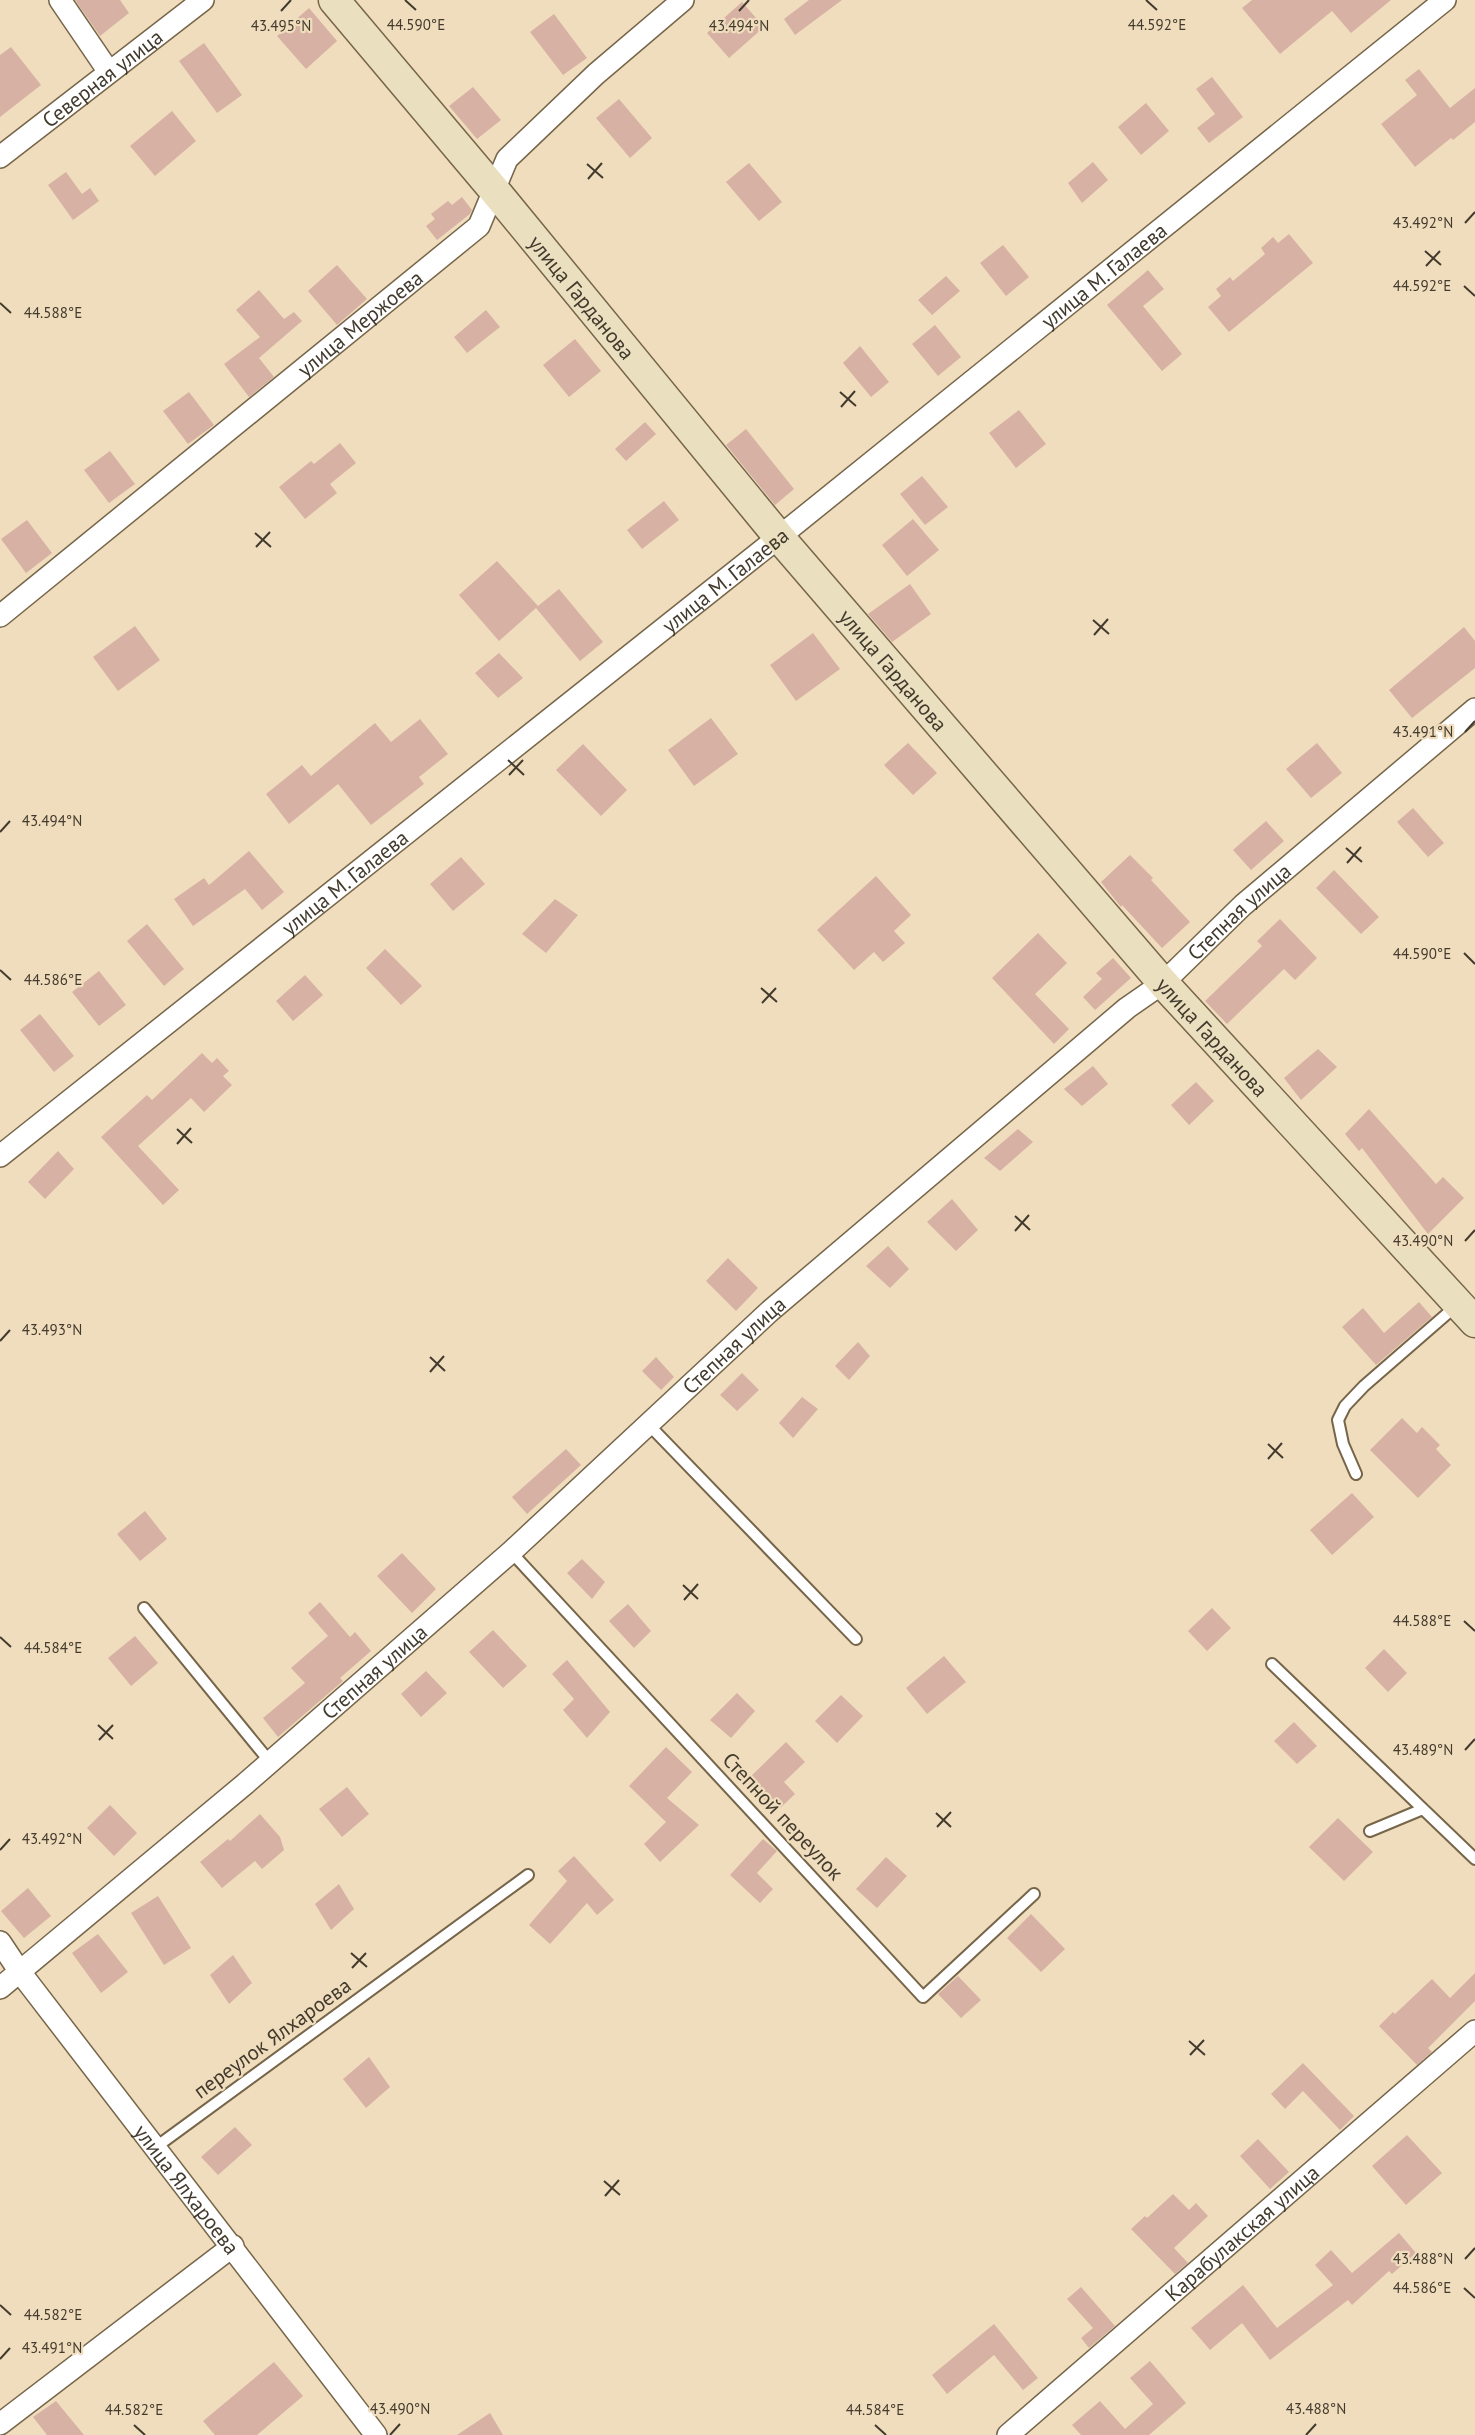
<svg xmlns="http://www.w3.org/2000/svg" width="1475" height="2435" font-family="'PT Sans',sans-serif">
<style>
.building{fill:#d7b2a4}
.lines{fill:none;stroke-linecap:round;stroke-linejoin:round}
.lane-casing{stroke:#766549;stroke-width:14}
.street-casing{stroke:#766549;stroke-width:24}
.secondary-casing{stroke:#766549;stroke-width:33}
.lane{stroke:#fff;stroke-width:10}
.street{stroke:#fff;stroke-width:21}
.secondary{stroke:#eadfbf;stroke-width:30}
.ticks{fill:none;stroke:#423a2d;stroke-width:2}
.labels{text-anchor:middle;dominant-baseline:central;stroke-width:4.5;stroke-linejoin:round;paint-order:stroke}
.street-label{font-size:21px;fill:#423a2d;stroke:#f0ddbd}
.ticks-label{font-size:15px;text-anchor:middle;fill:#423a2d;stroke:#f0ddbd;stroke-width:4.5;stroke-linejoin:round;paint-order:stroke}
</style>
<rect width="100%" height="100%" fill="#f0ddbd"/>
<path class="building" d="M75,0H120L129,13L100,36Z
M809,0H842L795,35L784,19Z
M1252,0H1391L1351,33L1332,11L1280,54L1242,8Z
M742,2L764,27L729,58L707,33Z
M309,8L337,41L306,69L277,36Z
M554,14L587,58L563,75L530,32Z
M204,43L242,95L217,113L179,61Z
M11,47L41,85L0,117V55Z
M1419,69L1450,108L1475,88V122L1453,140L1451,138L1415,167L1381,124L1417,95L1405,80Z
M1212,77L1243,117L1209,143L1197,128L1215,114L1196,89Z
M473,87L501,120L477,139L449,106Z
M619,99L652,138L630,158L596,118Z
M1146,103L1169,131L1141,155L1118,127Z
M172,111L196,141L155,176L130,146Z
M1093,162L1108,180L1082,203L1068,183Z
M749,163L782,202L759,221L726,182Z
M66,172L82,194L90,188L99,201L73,220L48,185Z
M462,197L472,210L470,214L437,240L426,226L435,219L431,214L448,201L452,205Z
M1289,234L1313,263L1229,332L1208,307L1221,296L1216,289L1230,277L1233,281L1265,254L1261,248L1273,237L1278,243Z
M1003,245L1029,277L1006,296L980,263Z
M337,265L367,299L337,325L308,291Z
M1148,270L1164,289L1143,306L1182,354L1162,371L1107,305Z
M946,276L960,291L932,315L918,300Z
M259,290L284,319L294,312L302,321L259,358L274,377L249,397L224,364L260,337L236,310Z
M486,310L500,327L467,353L454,337Z
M935,325L961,357L938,376L912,344Z
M575,339L601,371L569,397L543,365Z
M860,346L889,382L871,397L843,363Z
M189,392L214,425L188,444L163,411Z
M1019,410L1046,444L1016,468L989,433Z
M645,422L656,434L626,461L615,449Z
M746,429L794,489L775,505L726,445Z
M340,443L356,463L330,484L337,493L305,519L279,487L311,461L314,464Z
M110,451L135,484L109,503L84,470Z
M922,476L948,507L925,525L900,494Z
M664,501L679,520L642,549L627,530Z
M913,519L939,550L907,576L882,545Z
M27,520L52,553L26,573L1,539Z
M497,561L538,606L559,589L603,642L580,661L536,608L499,641L459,595Z
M910,584L931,614L892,642L868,614Z
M135,626L160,660L118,691L93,657Z
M1464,627L1475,641V668L1412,718L1389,690Z
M813,633L840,669L796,701L770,665Z
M499,653L523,678L498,698L475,673Z
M711,718L738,754L694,786L668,750Z
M420,719L448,754L419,777L424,784L371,825L338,784L289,824L266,794L302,765L311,776L375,723L391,742Z
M908,743L937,773L913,795L884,765Z
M1317,743L1342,773L1311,798L1286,769Z
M583,744L627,790L601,816L556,770Z
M1413,808L1444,843L1428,857L1397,822Z
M1266,821L1284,841L1251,870L1233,850Z
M249,851L284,892L262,910L245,889L193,926L174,899L204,878L209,885Z
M1130,855L1153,878L1151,880L1190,922L1162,948L1122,905L1121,907L1101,882Z
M461,857L485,884L453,911L430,884Z
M1334,870L1379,917L1361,934L1316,888Z
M876,876L911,915L894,931L905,943L883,962L874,952L854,970L817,930Z
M555,899L578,915L546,953L522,934Z
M1280,919L1317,958L1295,980L1284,969L1227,1024L1205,1001L1262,946L1257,941Z
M147,924L184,969L164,986L127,941Z
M1038,933L1067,963L1035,994L1069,1029L1054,1044L992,978Z
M385,949L422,986L401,1005L366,968Z
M1113,958L1131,978L1095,1010L1083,997L1102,979L1096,973Z
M99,971L126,1005L99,1026L72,992Z
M305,975L323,995L293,1021L276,1001Z
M40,1014L74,1056L54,1072L20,1030Z
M1318,1049L1337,1067L1301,1100L1284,1078Z
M202,1053L212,1063L217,1058L229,1071L223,1076L232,1085L204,1112L191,1098L138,1146L179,1190L163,1205L101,1137L147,1095L152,1100Z
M1093,1066L1108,1084L1082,1106L1064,1089Z
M1196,1082L1214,1101L1189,1125L1171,1105Z
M1369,1109L1436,1184L1443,1177L1464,1198L1428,1234L1362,1148L1359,1151L1345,1134Z
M1018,1129L1033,1142L1000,1171L984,1158Z
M58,1151L74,1169L45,1199L28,1182Z
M952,1199L978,1230L956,1251L927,1222Z
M888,1246L909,1269L890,1288L866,1266Z
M728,1258L758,1288L736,1311L706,1281Z
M1419,1302L1432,1317L1376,1365L1342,1327L1363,1308L1384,1333Z
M858,1342L870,1356L849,1380L835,1366Z
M656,1357L674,1377L661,1390L642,1371Z
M742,1373L759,1390L737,1411L720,1395Z
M802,1397L818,1409L793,1438L779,1423Z
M1402,1418L1417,1433L1422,1427L1440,1445L1436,1449L1451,1465L1418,1498L1370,1450Z
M566,1449L581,1465L527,1514L512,1497Z
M1352,1493L1374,1517L1332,1555L1310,1530Z
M145,1511L167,1539L140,1561L117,1534Z
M402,1553L436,1589L412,1613L377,1576Z
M582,1559L605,1582L592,1599L567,1573Z
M320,1602L350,1637L355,1632L371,1651L340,1678L343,1681L278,1737L263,1718L305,1683L291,1668L328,1636L308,1613Z
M628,1604L651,1631L634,1648L609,1621Z
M1212,1608L1231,1628L1207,1651L1188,1631Z
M493,1630L527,1666L503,1688L469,1652Z
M135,1636L158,1663L131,1686L108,1658Z
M1384,1649L1407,1673L1388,1692L1365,1668Z
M944,1656L966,1682L927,1714L906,1688Z
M567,1660L610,1712L587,1738L563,1710L574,1699L552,1674Z
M426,1671L447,1693L421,1717L401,1694Z
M737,1693L755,1711L731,1738L710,1720Z
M841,1695L863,1716L837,1743L815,1721Z
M1294,1722L1317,1746L1297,1764L1274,1741Z
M786,1742L805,1762L784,1782L795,1794L776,1812L746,1781Z
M666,1747L692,1772L667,1798L699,1825L660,1862L644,1844L666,1822L629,1786Z
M347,1787L369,1814L342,1837L319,1809Z
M110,1805L137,1833L114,1856L87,1828Z
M260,1814L280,1837L284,1850L262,1869L255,1861L222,1888L200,1862L228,1839L230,1841Z
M1338,1818L1373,1852L1344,1881L1309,1847Z
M763,1839L777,1851L757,1873L773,1889L760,1903L730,1875Z
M574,1856L614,1900L597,1915L587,1903L550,1944L529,1925L567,1881L558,1871Z
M886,1857L907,1876L877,1908L856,1889Z
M339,1884L354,1909L331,1930L315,1904Z
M28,1888L51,1916L24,1938L1,1911Z
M158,1896L191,1948L164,1965L131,1913Z
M1031,1914L1065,1949L1041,1972L1007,1938Z
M98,1934L128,1972L101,1993L72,1953Z
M233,1955L252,1983L229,2004L210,1975Z
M1475,1973V2001L1428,2048L1432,2052L1417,2065L1379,2026L1393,2012L1395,2014L1432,1979L1450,1998Z
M958,1976L981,2000L961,2018L938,1994Z
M369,2057L390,2087L366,2108L343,2079Z
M1303,2063L1354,2116L1340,2130L1303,2091L1285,2109L1271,2094Z
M235,2127L252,2145L218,2175L201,2157Z
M1407,2135L1442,2173L1406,2205L1372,2166Z
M1258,2139L1289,2172L1270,2189L1240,2156Z
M1173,2194L1189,2210L1196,2203L1208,2216L1174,2248L1188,2263L1175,2274L1131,2229L1145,2216L1147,2218Z
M1399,2233L1416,2253L1392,2274L1389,2271L1352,2305L1348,2300L1270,2360L1242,2323L1210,2350L1191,2328L1243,2285L1277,2328L1333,2285L1315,2265L1331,2250L1352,2273Z
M1081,2287L1115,2326L1089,2348L1081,2338L1093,2328L1067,2299Z
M994,2324L1038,2378L1023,2390L994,2355L947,2394L932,2375Z
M1150,2361L1186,2403L1149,2435H1081L1072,2425L1100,2401L1125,2429L1153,2404L1130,2378Z
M274,2362L303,2396L257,2435H215L203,2421Z
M56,2401L84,2435H47L33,2417Z
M490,2413L503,2435H457Z"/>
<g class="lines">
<defs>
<path id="lane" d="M649,1425L856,1639
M1356,1474L1343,1444L1338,1420L1345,1406L1364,1386L1456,1306
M511,1552L923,1997L1034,1894
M144,1608L270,1762
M1272,1664L1475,1859
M1370,1831L1423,1809
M156,2147L528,1875"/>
<g id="street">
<path d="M60,0L109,72"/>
<path id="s1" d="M0,157L203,0"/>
<path id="s2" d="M0,616L479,226L507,159L596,74L683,0"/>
<path id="s3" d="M0,1156L779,537L1445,0"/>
<path id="s4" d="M0,1942L20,1972L376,2435"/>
<path id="s5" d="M0,1988L245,1784L511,1552L770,1311L1127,1008L1163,983L1243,905L1475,709"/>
<path d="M0,2424L233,2246"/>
<path id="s6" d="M1008,2435L1475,2031"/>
</g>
<g id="secondary">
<path id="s7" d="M334,0L495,191L779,537L1163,983L1475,1322"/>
</g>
</defs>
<use href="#lane" class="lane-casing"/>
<use href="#street" class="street-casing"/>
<use href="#secondary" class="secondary-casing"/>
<use href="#lane" class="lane"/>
<use href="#street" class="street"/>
<use href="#secondary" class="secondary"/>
</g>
<path class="ticks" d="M405,0L416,10M1146,0L1157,10M281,11L291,0M739,11L749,0M587,164L603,178M588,179L602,163M1465,223L1475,212M1425,251L1441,265M1426,266L1440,251M1464,286L1475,296M0,303L11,313M840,392L856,406M841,407L855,391M255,533L271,547M256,547L270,532M1093,620L1109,634M1094,635L1108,619M1465,732L1475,721M508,760L524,775M509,775L523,760M0,832L10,821M1346,848L1362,862M1347,863L1361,847M1464,953L1475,964M0,970L11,980M761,988L777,1002M762,1003L776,988M177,1129L192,1143M177,1144L191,1128M1015,1216L1030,1230M1015,1231L1029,1215M1465,1241L1475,1230M0,1341L10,1330M430,1357L445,1371M430,1372L444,1356M1268,1444L1283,1458M1268,1459L1282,1443M683,1585L698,1599M684,1600L698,1584M1464,1621L1475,1631M0,1637L11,1647M98,1725L113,1739M99,1740L113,1725M1465,1750L1475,1739M936,1813L951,1827M937,1827L951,1812M0,1850L10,1839M351,1953L367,1967M352,1968L366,1953M1189,2041L1205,2055M1190,2055L1204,2040M604,2181L620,2195M605,2196L619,2180M1465,2259L1475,2248M1464,2288L1475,2298M0,2305L11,2315M0,2359L10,2348M134,2425L145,2435M875,2425L886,2435M390,2435L400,2424M1306,2435L1316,2424"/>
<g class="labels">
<g class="street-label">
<text stroke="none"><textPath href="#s1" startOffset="129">Северная улица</textPath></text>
<text stroke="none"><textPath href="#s3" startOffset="1412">улица М. Галаева</textPath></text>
<text stroke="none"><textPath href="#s7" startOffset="387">улица Гарданова</textPath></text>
<text stroke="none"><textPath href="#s2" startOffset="464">улица Мержоева</textPath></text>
<text stroke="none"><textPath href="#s3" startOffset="926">улица М. Галаева</textPath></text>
<text stroke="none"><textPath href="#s7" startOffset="873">улица Гарданова</textPath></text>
<text stroke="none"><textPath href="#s3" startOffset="440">улица М. Галаева</textPath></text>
<text stroke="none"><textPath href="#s5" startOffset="1642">Степная улица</textPath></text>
<text stroke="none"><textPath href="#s7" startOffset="1359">улица Гарданова</textPath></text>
<text stroke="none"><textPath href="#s5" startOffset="976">Степная улица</textPath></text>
<text stroke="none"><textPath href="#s5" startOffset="490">Степная улица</textPath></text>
<text transform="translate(783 1816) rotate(47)">Степной переулок</text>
<text transform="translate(272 2038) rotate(-36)">переулок Ялхароева</text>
<text stroke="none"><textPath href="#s4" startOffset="310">улица Ялхароева</textPath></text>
<text stroke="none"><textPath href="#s6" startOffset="309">Карабулакская улица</textPath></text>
</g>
</g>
<g class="ticks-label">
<text x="416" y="30">44.590°E</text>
<text x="1157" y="30">44.592°E</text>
<text x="281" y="31">43.495°N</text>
<text x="739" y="31">43.494°N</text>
<text x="1423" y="228">43.492°N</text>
<text x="1422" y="291">44.592°E</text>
<text x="53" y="318">44.588°E</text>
<text x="1423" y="737">43.491°N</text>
<text x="52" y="826">43.494°N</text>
<text x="1422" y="959">44.590°E</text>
<text x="53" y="985">44.586°E</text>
<text x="1423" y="1246">43.490°N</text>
<text x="52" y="1335">43.493°N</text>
<text x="1422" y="1626">44.588°E</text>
<text x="53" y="1653">44.584°E</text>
<text x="1423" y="1755">43.489°N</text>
<text x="52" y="1844">43.492°N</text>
<text x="1423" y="2264">43.488°N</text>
<text x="1422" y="2293">44.586°E</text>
<text x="53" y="2320">44.582°E</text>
<text x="52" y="2353">43.491°N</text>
<text x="400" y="2414">43.490°N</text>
<text x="1316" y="2414">43.488°N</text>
<text x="134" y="2415">44.582°E</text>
<text x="875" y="2415">44.584°E</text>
</g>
</svg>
